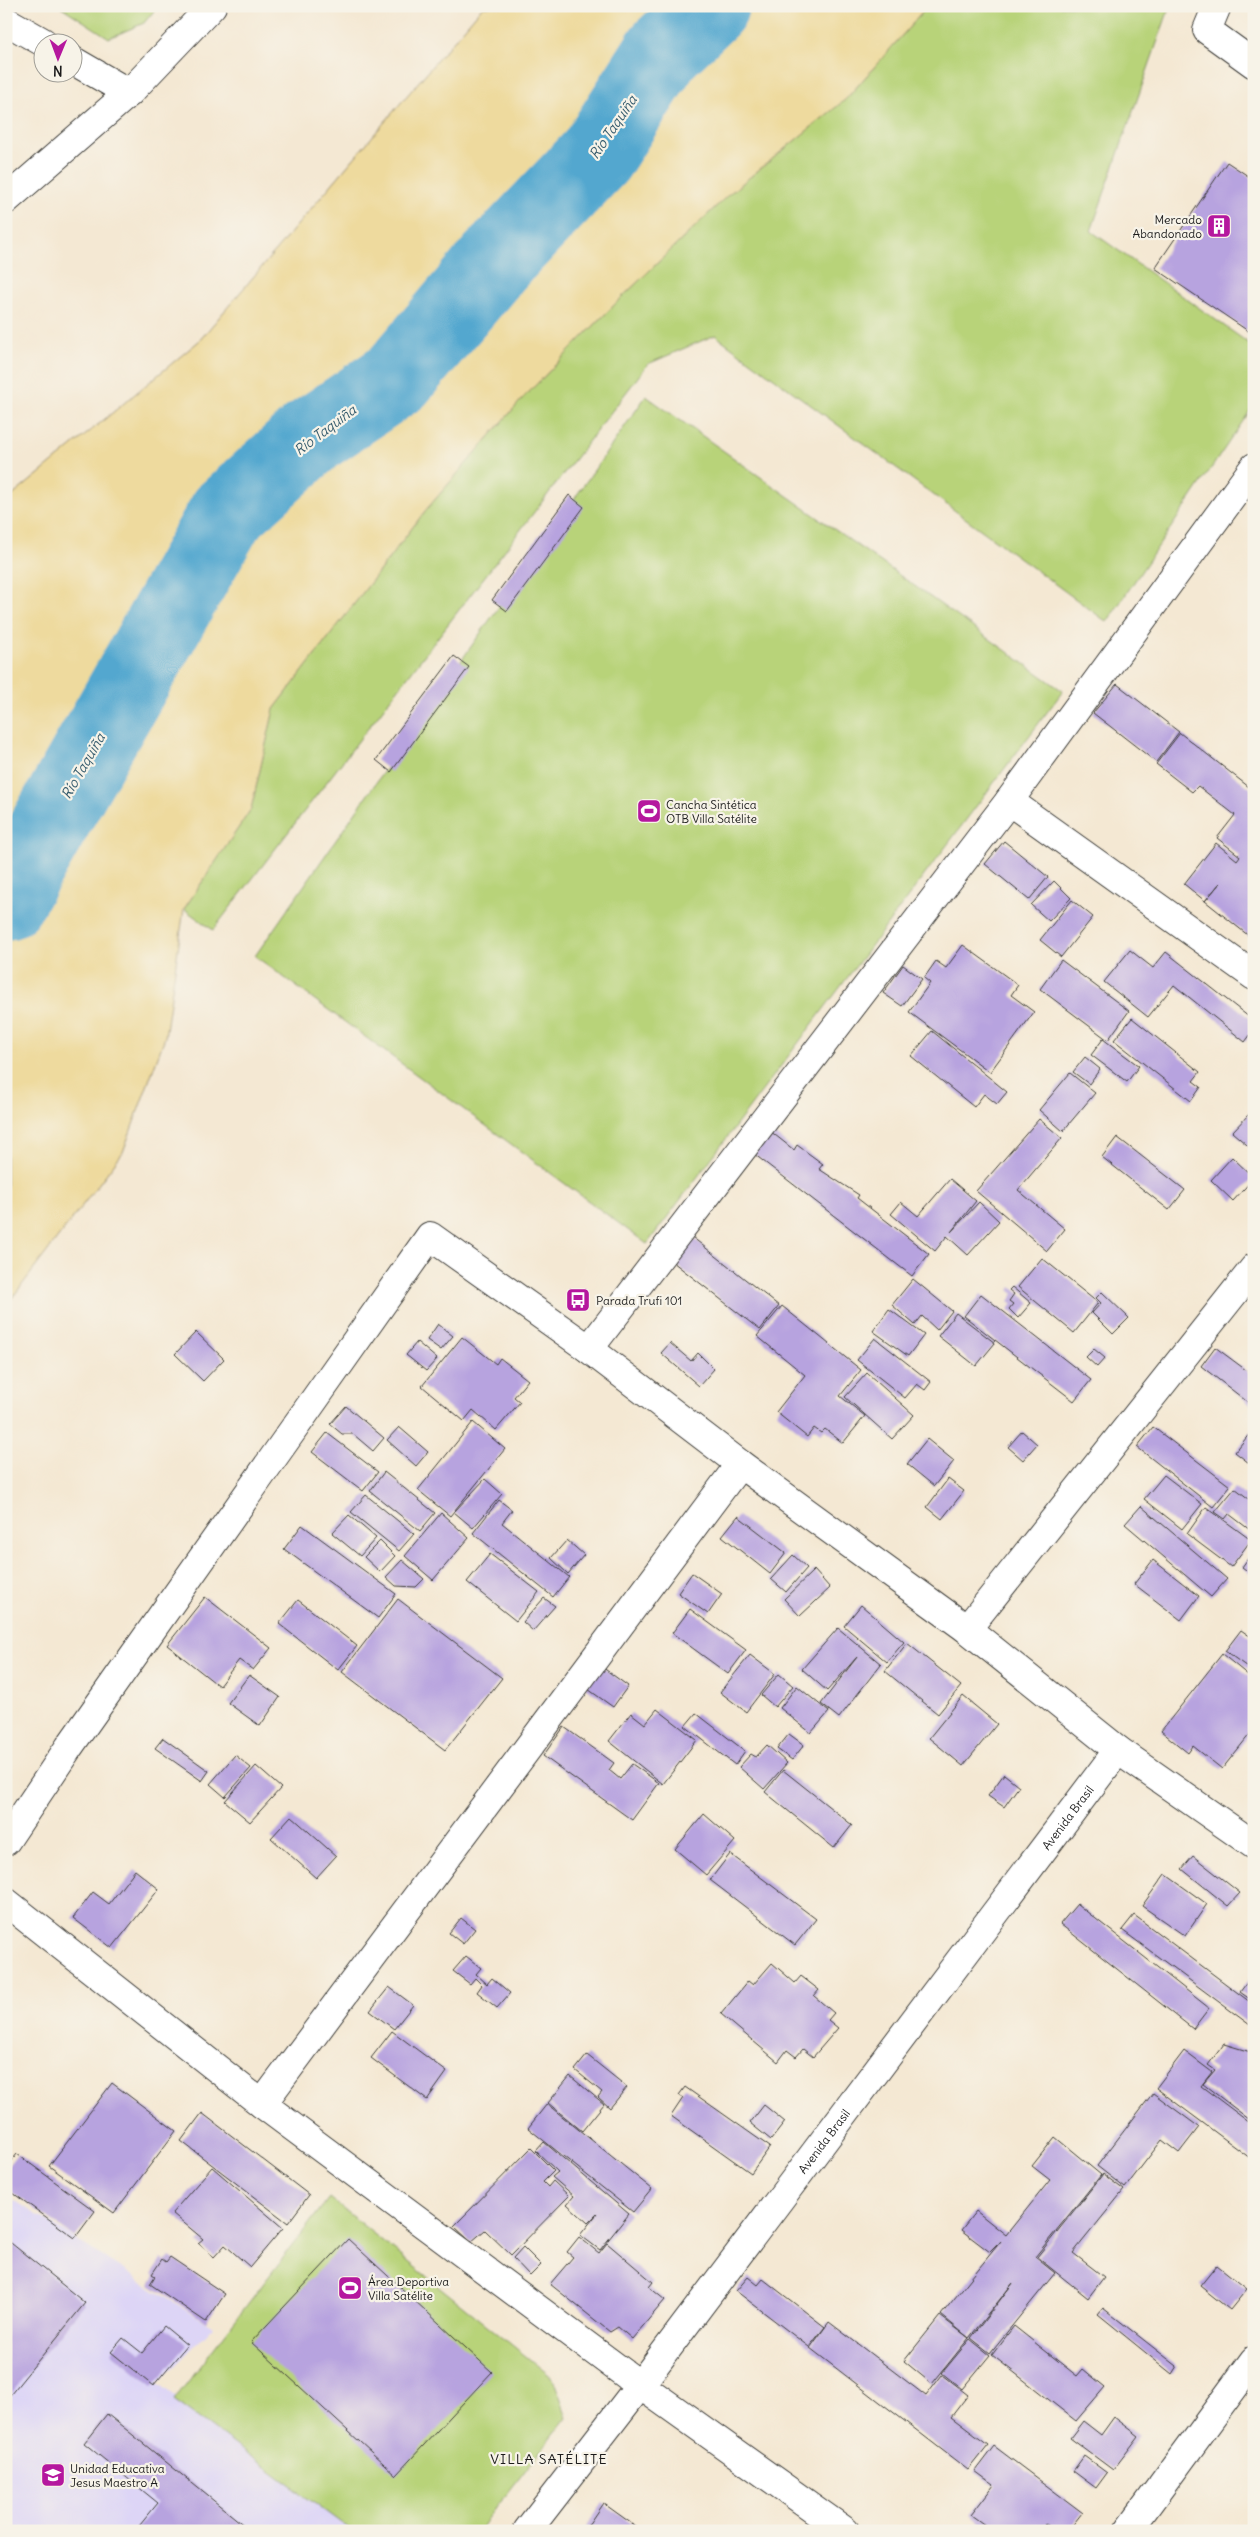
<svg xmlns="http://www.w3.org/2000/svg" width="1260" height="2537" font-family="Delius,sans-serif">
<style>
.built{fill:#ddd5f6}
.green{fill:#b8d379;stroke:#6a784a}
.sand{fill:#eeda9e;stroke:#857b5d}
.lines{fill:none;stroke-linecap:round;stroke-linejoin:round}
.river{stroke:#53a7cf;stroke-width:78}
.building{fill:#b7a3df}
.minor-casing{stroke:#3c3b37;stroke-width:30}
.minor{stroke:#fff;stroke-width:28}
.labels{text-anchor:middle;dominant-baseline:central;stroke-width:4.5;stroke-linejoin:round;paint-order:stroke}
.poi-label{font-size:12px;fill:#1c1c1c;stroke:#f7f3e8;text-anchor:start}
.street-label{font-size:12px;fill:#1c1c1c;stroke:#f7f3e8}
.water-label{font-size:14px;font-style:italic;fill:#355b6d;stroke:#f7f3e8}
.neighbourhood-label{font-size:14px;letter-spacing:1px;fill:#1c1c1c;stroke:#f7f3e8}
</style>
<rect width="100%" height="100%" fill="#f7f3e8"/>
<filter id="ink" filterUnits="userSpaceOnUse"><feTurbulence type="fractalNoise" baseFrequency=".02" numOctaves="2"/><feDisplacementMap in="SourceGraphic" scale="10" xChannelSelector="R" yChannelSelector="G"/><feConvolveMatrix kernelMatrix="1 2 1 2 8 2 1 2 1" color-interpolation-filters="sRGB"/></filter>
<filter id="wash" filterUnits="userSpaceOnUse"><feTurbulence type="fractalNoise" baseFrequency=".0096" numOctaves="4" result="noise"/><feDisplacementMap in="SourceGraphic" scale="20" xChannelSelector="R" yChannelSelector="G"/><feGaussianBlur stdDeviation="1.12" result="paint"/><feColorMatrix in="noise" values="0 0 0 0 0 0 0 0 0 0 0 0 0 0 0 0 0 1.4 0 .05"/><feComposite in="paint" operator="in"/></filter>
<g filter="url(#wash)">
<rect width="100%" height="100%" fill="#f4e8d3"/>
<path class="built" d="M6,2195L213,2327L158,2383L356,2531H6Z"/>
<path class="green" d="M60,6H158L144,23L109,38Z
M928,6H1170L1091,231L1254,347V405L1107,622L715,335L648,364L213,930L184,909L251,809L274,709L425,511L523,398L619,300L729,194L846,99Z
M646,396L1063,691L647,1244L255,956Z
M329,2198L553,2378L567,2417L478,2531H352L174,2400Z"/>
<path class="sand" d="M483,6H928L846,99L729,194L619,300L523,398L425,511L274,709L251,809L184,909L165,1037L123,1152L6,1306V501L199,341Z"/>
<g class="lines">
<path class="river" d="M6,901L227,513L312,436L397,378L494,263L596,156L663,51L710,6"/>
</g>
<g id="blocks">
<path class="building" d="M1227,162L1254,180V335L1155,268Z
M569,495L584,507L507,611L492,600Z
M454,656L469,667L391,772L376,760Z
M1117,684L1179,732L1156,762L1093,713Z
M1180,733L1254,791V940L1205,901L1220,883L1205,901L1184,884L1216,843L1237,860L1240,856L1217,838L1235,815L1198,786L1192,792L1156,764Z
M1004,841L1048,877L1029,900L985,864Z
M1054,881L1071,898L1049,921L1031,905Z
M1072,900L1093,917L1061,957L1040,940Z
M963,945L1018,985L1011,995L1034,1012L990,1072L909,1012L930,983L924,978L936,961L946,968Z
M1130,950L1153,968L1166,952L1254,1021V1030L1245,1042L1174,985L1148,1017L1104,982Z
M1061,960L1129,1011L1108,1040L1040,989Z
M903,965L922,979L902,1006L883,993Z
M1132,1018L1200,1072L1193,1081L1201,1087L1191,1101L1114,1040Z
M932,1031L1007,1092L997,1104L984,1094L974,1107L911,1056Z
M1103,1039L1139,1066L1127,1082L1091,1055Z
M1085,1057L1100,1069L1089,1084L1073,1072Z
M1070,1073L1095,1093L1063,1131L1039,1110Z
M1250,1113L1254,1117V1151L1232,1132Z
M1039,1119L1062,1138L1018,1190L1065,1229L1047,1251L976,1191Z
M770,1131L794,1150L797,1145L823,1164L819,1169L859,1195L857,1198L929,1254L912,1276L754,1154Z
M1117,1137L1185,1190L1169,1210L1102,1157Z
M1232,1157L1254,1178L1233,1201L1211,1180Z
M950,1179L976,1201L951,1232L979,1202L999,1221L968,1255L947,1236L935,1251L891,1214L901,1202L918,1216Z
M692,1237L779,1306L760,1330L673,1262Z
M1042,1258L1098,1303L1074,1333L1018,1287Z
M913,1279L952,1311L937,1330L922,1316L915,1325L892,1305Z
M1012,1287L1031,1303L1018,1318L1009,1309L1013,1304L1009,1301L1014,1294L1009,1290Z
M1102,1292L1129,1318L1113,1334L1092,1313L1101,1303L1096,1298Z
M981,1294L1091,1380L1074,1401L964,1316Z
M782,1306L861,1370L840,1396L865,1416L843,1443L825,1429L821,1433L814,1428L807,1437L776,1412L805,1375L757,1336Z
M889,1309L924,1335L908,1356L873,1331Z
M956,1313L995,1343L976,1366L938,1336Z
M438,1324L453,1336L441,1350L427,1340Z
M196,1332L224,1359L203,1381L175,1354Z
M462,1337L496,1364L500,1358L528,1380L514,1397L520,1402L496,1430L473,1410L464,1421L422,1386Z
M875,1338L931,1382L925,1390L917,1384L905,1398L857,1360Z
M417,1342L437,1359L426,1371L406,1355Z
M670,1343L691,1361L698,1353L714,1369L699,1386L661,1353Z
M1215,1347L1254,1376V1407L1201,1366Z
M1094,1349L1105,1358L1097,1367L1086,1357Z
M867,1373L914,1415L892,1439L845,1397Z
M346,1406L384,1438L373,1451L353,1434H342L330,1424Z
M473,1422L505,1449L450,1516L418,1490Z
M399,1427L428,1452L416,1466L387,1440Z
M1153,1427L1230,1486L1213,1507L1137,1447Z
M1254,1428V1467L1235,1452Z
M1022,1431L1037,1444L1023,1460L1008,1447Z
M327,1433L378,1472L363,1491L312,1452Z
M927,1439L954,1461L934,1486L907,1464Z
M384,1472L435,1513L420,1531L370,1491Z
M1164,1475L1202,1504L1182,1529L1144,1499Z
M485,1479L502,1494L473,1528L454,1512Z
M948,1479L964,1491L942,1519L927,1507Z
M1235,1488L1254,1503V1533L1229,1514L1225,1519L1215,1512Z
M366,1495L414,1534L399,1551L351,1512Z
M499,1500L512,1510L502,1523L569,1577L553,1597L473,1533Z
M1141,1506L1227,1579L1211,1597L1125,1524Z
M1206,1507L1251,1540L1231,1567L1187,1534Z
M441,1513L469,1538L433,1580L405,1556Z
M349,1515L376,1538L360,1556L332,1533Z
M738,1516L786,1553L770,1574L722,1536Z
M302,1525L396,1594L378,1618L284,1549Z
M567,1540L584,1555L568,1574L551,1558Z
M380,1541L395,1556L380,1572L364,1557Z
M1254,1550V1576L1242,1567Z
M490,1554L539,1592L516,1621L467,1582Z
M793,1555L807,1568L786,1592L771,1579Z
M402,1560L424,1579L416,1587L396,1586L386,1577Z
M1153,1560L1199,1596L1181,1620L1134,1584Z
M814,1570L830,1588L800,1616L784,1599Z
M692,1573L722,1594L708,1614L678,1593Z
M205,1597L271,1648L253,1670L239,1660L219,1686L167,1645Z
M544,1598L555,1606L533,1631L523,1622Z
M398,1599L502,1678L445,1750L342,1672Z
M298,1600L357,1646L338,1670L279,1624Z
M861,1605L904,1642L887,1662L844,1626Z
M690,1609L746,1650L728,1674L672,1633Z
M838,1628L881,1664L839,1718L821,1704L857,1657L827,1691L802,1669Z
M1241,1630L1254,1639V1672L1225,1651Z
M907,1643L961,1686L938,1714L885,1671Z
M1222,1654L1254,1680V1729L1222,1769L1193,1746L1188,1753L1161,1731Z
M750,1655L775,1674L746,1712L720,1692Z
M602,1667L628,1686L613,1707L585,1687Z
M779,1674L793,1686L775,1707L761,1695Z
M249,1675L280,1697L260,1726L228,1703Z
M797,1686L829,1712L811,1733L780,1708Z
M963,1696L997,1724L963,1766L929,1738Z
M657,1709L697,1740L663,1784L609,1741L631,1713L645,1724Z
M696,1713L745,1751L735,1765L685,1726Z
M564,1727L614,1763L609,1770L620,1779L632,1764L659,1783L632,1820L543,1756Z
M789,1734L804,1745L792,1760L777,1749Z
M163,1738L209,1771L202,1781L155,1748Z
M767,1745L787,1763L764,1789L739,1767L751,1754L756,1757Z
M235,1755L251,1768L225,1797L210,1784Z
M256,1766L281,1788L250,1822L225,1801Z
M783,1770L852,1825L834,1848L765,1792Z
M1004,1774L1019,1786L1004,1807L988,1796Z
M704,1814L735,1841L706,1875L675,1849Z
M291,1816L336,1856L316,1878L271,1838Z
M730,1854L816,1919L795,1945L710,1880Z
M1193,1856L1240,1893L1228,1906L1182,1869Z
M135,1870L159,1889L112,1948L73,1918L93,1892L109,1904Z
M1165,1874L1207,1904L1185,1936L1142,1906Z
M1077,1904L1209,2008L1193,2029L1060,1924Z
M1134,1915L1254,2005V2028L1122,1930Z
M461,1918L475,1929L463,1944L449,1933Z
M466,1956L481,1968L476,1974L487,1984L492,1978L510,1993L497,2008L477,1992L482,1985L475,1978L470,1984L453,1971Z
M772,1963L795,1983L801,1976L819,1990L814,1996L834,2013L828,2020L838,2028L813,2057L803,2049L796,2057L787,2050L778,2062L721,2014L748,1981L753,1985Z
M1254,1973V2002L1240,1992Z
M389,1987L413,2005L394,2029L370,2011Z
M392,2031L447,2072L427,2100L371,2058Z
M1224,2044L1254,2053V2123L1203,2084L1215,2070L1208,2065Z
M1184,2051L1212,2072L1201,2086L1254,2126V2161L1156,2088Z
M587,2055L627,2087L610,2108L598,2097L602,2092L575,2070Z
M570,2076L604,2104L582,2131L548,2103Z
M112,2083L176,2131L114,2213L49,2166Z
M685,2087L770,2147L751,2173L671,2116L683,2098L679,2095Z
M1153,2093L1199,2127L1179,2153L1162,2140L1125,2188L1097,2166Z
M547,2104L652,2189L633,2212L528,2128Z
M764,2105L785,2122L771,2140L750,2123Z
M202,2113L309,2195L288,2223L181,2141Z
M1055,2137L1101,2175L1035,2257L1055,2273L990,2353L971,2338L1013,2283L969,2338L941,2315L1001,2241L990,2252L961,2230L976,2211L1006,2235L1050,2180L1032,2166Z
M544,2142L629,2214L600,2250L580,2235L597,2214L588,2223L567,2204L574,2196L552,2177L558,2172L536,2151Z
M531,2148L554,2171L543,2182L548,2187L553,2181L569,2196L511,2255L485,2230L471,2242L454,2226Z
M17,2154L95,2211L75,2238L6,2188V2168Z
M212,2167L283,2228L250,2267L225,2245L214,2257L198,2243L203,2239L172,2213Z
M1103,2174L1124,2190L1073,2253L1104,2277L1088,2298L1037,2257Z
M579,2237L599,2253L607,2243L653,2282L649,2287L665,2300L632,2339L618,2327L610,2332L550,2284L573,2257L567,2252Z
M6,2239L85,2303L6,2400Z
M348,2239L492,2372L396,2475L251,2342Z
M523,2247L541,2265L530,2276L513,2258Z
M170,2257L225,2294L206,2322L150,2284L155,2276L152,2274L162,2259L166,2262Z
M1217,2265L1247,2289L1230,2310L1200,2286Z
M748,2277L758,2285L763,2279L825,2327L809,2347L736,2291Z
M1103,2308L1177,2366L1172,2374L1098,2314Z
M940,2316L969,2338L932,2384L904,2361Z
M829,2322L926,2396L942,2375L968,2395L951,2417L988,2445L968,2470L810,2348Z
M164,2326L187,2345L153,2386L111,2352L123,2338L142,2353Z
M1014,2326L1077,2376L1083,2369L1105,2387L1076,2421L992,2355Z
M970,2339L990,2355L962,2389L942,2373Z
M107,2414L251,2531H135L158,2503L84,2443Z
M1114,2417L1139,2436L1113,2470L1070,2438L1083,2421L1101,2435Z
M994,2446L1083,2513L1069,2531H1055L1046,2524L1042,2531H993L971,2515L994,2485L975,2471Z
M1084,2456L1107,2473L1096,2488L1073,2471Z
M603,2503L642,2531H584Z"/>
</g>
</g>
<g filter="url(#ink)">
<use href="#blocks" fill-opacity="0" stroke="#3c3b37" stroke-width="1"/>
<g class="lines">
<defs>
<g id="minor">
<path d="M1217,6L1207,30L1254,64"/>
<path d="M6,21L43,42"/>
<path d="M72,60L129,93"/>
<path d="M6,200L129,93L212,6"/>
<path d="M1009,801L1254,976"/>
<path d="M589,1349L1009,801L1254,467"/>
<path d="M967,1629L1254,1268"/>
<path d="M6,1841L69,1747L430,1236L589,1349L740,1464L967,1629L1118,1750L1254,1845"/>
<path d="M6,1902L262,2104L640,2385L845,2531"/>
<path d="M262,2104L740,1464"/>
<path id="s1" d="M527,2531L640,2385L1118,1750"/>
<path d="M1128,2531L1254,2360"/>
</g>
</defs>
<use href="#minor" class="minor-casing"/>
<use href="#minor" class="minor"/>
</g>
</g>
<defs>
<symbol id="building-square" viewBox="-11 -11 22 22"><rect x="-9" y="-9" width="18" height="18" rx="4" fill="#b5179e" stroke="#f7f3e8"/><path d="M-4-6H4V6H1V3H-1V6H-4ZM-2.5-4.3h1.7v1.8h-1.7ZM.8-4.3h1.7v1.8H.8ZM-2.5-1h1.7V.8h-1.7ZM.8-1h1.7V.8H.8Z" fill="#fff"/></symbol>
<symbol id="stadium-square" viewBox="-11 -11 22 22"><rect x="-9" y="-9" width="18" height="18" rx="4" fill="#b5179e" stroke="#f7f3e8"/><path d="M0-5a6.5 5 0 1 0 0 10a6.5 5 0 1 0 0-10ZM-3.5-1.8h7v3.6h-7Z" fill="#fff"/></symbol>
<symbol id="bus-square" viewBox="-11 -11 22 22"><rect x="-9" y="-9" width="18" height="18" rx="4" fill="#b5179e" stroke="#f7f3e8"/><path d="M-5-6H5V4H4V6H2V4H-2V6H-4V4H-5ZM-3.5-4V0h7V-4ZM-3.5 1.2v1.5H-2V1.2ZM2 1.2v1.5H3.5V1.2Z" fill="#fff"/></symbol>
<symbol id="school-square" viewBox="-11 -11 22 22"><rect x="-9" y="-9" width="18" height="18" rx="4" fill="#b5179e" stroke="#f7f3e8"/><path d="M0-5L7-2L0 1L-7-2ZM-4 1L0 2.5L4 1V4Q0 6-4 4Z" fill="#fff"/></symbol>
</defs>
<g fill-rule="evenodd">
<use href="#building-square" x="1205" y="212" width="28" height="28"/>
<use href="#stadium-square" x="635" y="797" width="28" height="28"/>
<use href="#bus-square" x="564" y="1286" width="28" height="28"/>
<use href="#stadium-square" x="336" y="2274" width="28" height="28"/>
<use href="#school-square" x="39" y="2461" width="28" height="28"/>
</g>
<g class="labels">
<g class="poi-label">
<text x="1202" y="219" text-anchor="end">Mercado<tspan x="1202" dy="14">Abandonado</tspan></text>
<text x="666" y="804">Cancha Sintética<tspan x="666" dy="14">OTB Villa Satélite</tspan></text>
<text x="596" y="1300">Parada Trufi 101</text>
<text x="368" y="2281">Área Deportiva<tspan x="368" dy="14">Villa Satélite</tspan></text>
<text x="70" y="2468">Unidad Educativa<tspan x="70" dy="14">Jesus Maestro A</tspan></text>
</g>
<g class="street-label">
<text stroke="none"><textPath href="#s1" startOffset="895">Avenida Brasil</textPath></text>
<text stroke="none"><textPath href="#s1" startOffset="490">Avenida Brasil</textPath></text>
</g>
<g class="water-label">
<text transform="translate(613 127) rotate(-56)">Río Taquiña</text>
<text transform="translate(325 430) rotate(-37)">Río Taquiña</text>
<text transform="translate(83 766) rotate(-60)">Río Taquiña</text>
</g>
<g class="neighbourhood-label">
<text x="549" y="2459">VILLA SATÉLITE</text>
</g>
</g>
<rect width="1260" height="2537" fill="none" stroke="#f7f3e8" stroke-width="25"/>
<g transform="translate(58 58) rotate(181)"><circle r="24" fill="#f7f3e8" stroke="#9f9d96"/>
<path d="M0-4L9 19L0 12L-9 19Z" fill="#b5179e"/>
<text y="-8" font-size="14" font-weight="bold" text-anchor="middle" fill="#1c1c1c">N</text>
</g>
</svg>
